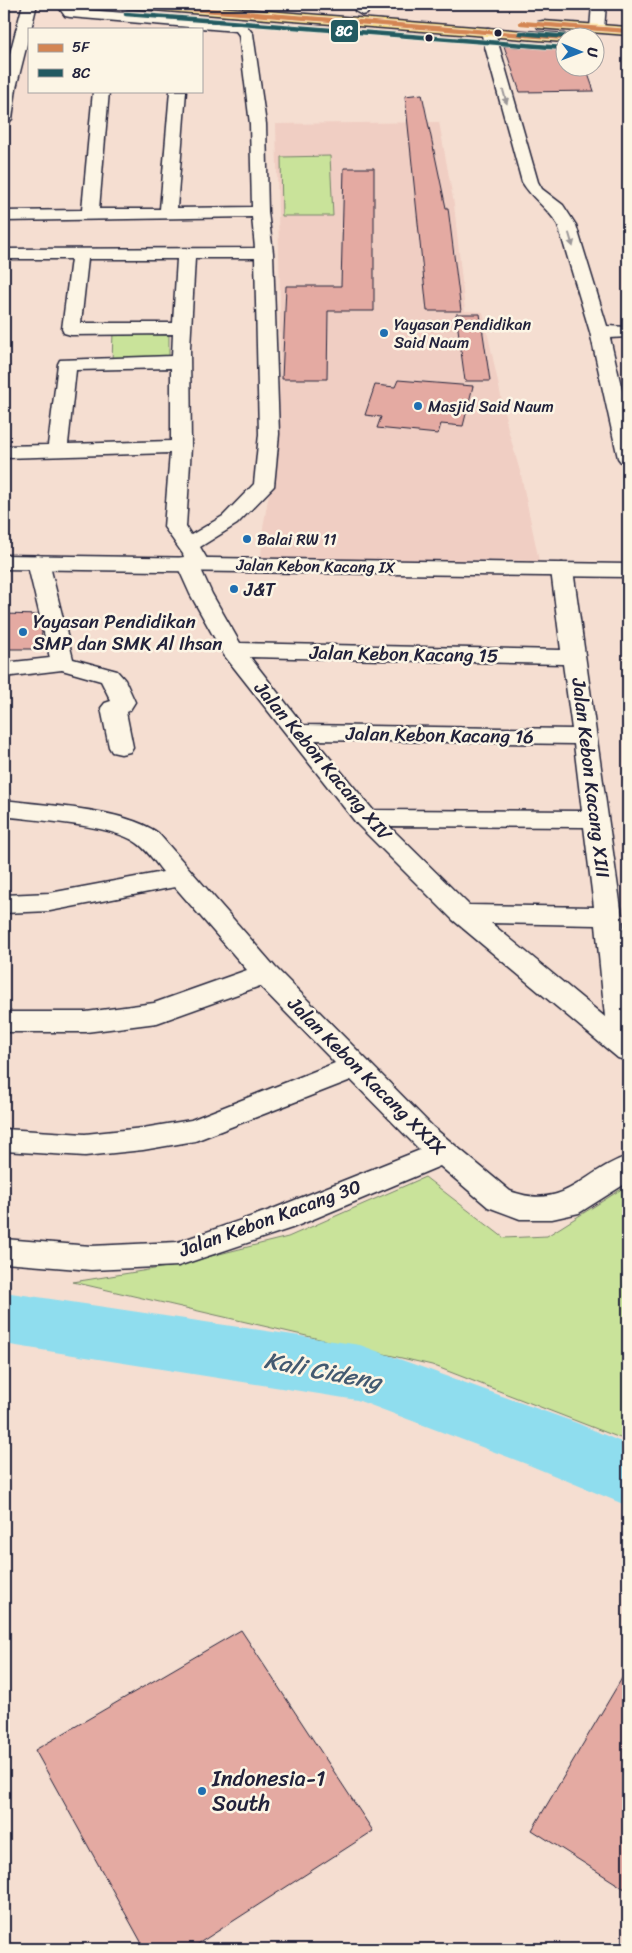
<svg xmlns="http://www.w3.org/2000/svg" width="632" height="1953" font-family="Sriracha,sans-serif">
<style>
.built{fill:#f0cec3}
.green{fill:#c9e39a;stroke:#76826a}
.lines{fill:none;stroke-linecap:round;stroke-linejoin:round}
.river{fill:#8fddee;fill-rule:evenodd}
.building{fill:#e4aaa2;stroke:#22223b}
.minor-casing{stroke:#22223b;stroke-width:3}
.tertiary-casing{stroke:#22223b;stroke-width:3}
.primary-casing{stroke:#22223b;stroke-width:3}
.minor{fill:#fcf5e5;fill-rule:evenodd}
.tertiary{fill:#fcf5e5;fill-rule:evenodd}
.primary{fill:#ffdf80;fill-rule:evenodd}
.bus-1-casing{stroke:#fcf5e5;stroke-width:6}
.bus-2-casing{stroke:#fcf5e5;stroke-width:6}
.bus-1{stroke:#d38553;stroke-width:4.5}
.bus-2{stroke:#235a61;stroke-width:4.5}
.oneway{fill:#9a9698}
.bus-dot{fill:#22223b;stroke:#fcf5e5;stroke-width:2}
.poi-dot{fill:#1f6fb2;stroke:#fcf5e5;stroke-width:2}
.labels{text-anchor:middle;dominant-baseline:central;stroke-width:5;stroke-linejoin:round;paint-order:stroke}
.far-poi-label{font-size:16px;fill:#22223b;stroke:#fcf5e5;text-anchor:start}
.far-street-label{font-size:16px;fill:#22223b;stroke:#fcf5e5}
.poi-label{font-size:19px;fill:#22223b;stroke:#fcf5e5;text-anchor:start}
.street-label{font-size:19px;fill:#22223b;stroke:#fcf5e5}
.near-poi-label{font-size:22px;fill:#22223b;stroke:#fcf5e5;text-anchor:start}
.near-water-label{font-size:24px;font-style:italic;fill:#435a71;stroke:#fcf5e5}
.line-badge{stroke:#fcf5e5;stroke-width:2}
.badge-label{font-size:14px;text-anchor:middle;font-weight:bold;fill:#fff}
</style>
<rect width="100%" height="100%" fill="#f5ded1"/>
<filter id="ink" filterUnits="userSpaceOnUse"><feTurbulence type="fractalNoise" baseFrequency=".02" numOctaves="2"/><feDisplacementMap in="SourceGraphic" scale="10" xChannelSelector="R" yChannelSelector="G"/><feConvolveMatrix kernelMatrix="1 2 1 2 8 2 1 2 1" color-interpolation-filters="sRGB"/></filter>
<g filter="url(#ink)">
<path class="built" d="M439,122L454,204L465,311L483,312L508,429L521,475L539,561L261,558L263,528L279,435L280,296L276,124Z"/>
<path class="green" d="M330,156L333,216H282L281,157Z
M169,330V360L112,362L113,332Z
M425,1177L504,1238L547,1236L628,1185V1441L432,1365L73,1282L167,1267L288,1237Z"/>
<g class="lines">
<path class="river" d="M4,1292L360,1345L577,1423L628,1445V1506L529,1465L357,1400L4,1344Z"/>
</g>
<path class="building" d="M504,46L564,50V68H586L594,91L520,92Z
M422,94L446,208H448L461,311H427L405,96Z
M344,168H374V311H328L327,379H282L286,286H341Z
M456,314H480L490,381H465Z
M398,380L473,386L463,426L441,424L438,434L377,428L381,417L365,415L375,385L395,387Z
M4,614L38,615L42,633L38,649H4Z
M241,1630L373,1831L190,1949H145L35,1750Z
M628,1668V1891L532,1830Z"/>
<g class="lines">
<defs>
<path id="minor" d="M23,4H37L31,29H29V36L16,88L12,119L9,122L4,124V76Z
M62,4H76L74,9L228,21L246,25L253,34L266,124L268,212L273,253L279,434L274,486L237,524L200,547L207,559L204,564L199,565L212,594L240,643L561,650L551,570L554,565L562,563L570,565L573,570L622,916L628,971V1061L618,1058L453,920L357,824L224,655L190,594L176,563L179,558L184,557L183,554L164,527L170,453L4,458V446L48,445L58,364L60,360L172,356L173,334L71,335L64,333L62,329L71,259H4V249L255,248L252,217L4,221V211L82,210L93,91H109L99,209H160L170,91H186L177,208L252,207L250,124L239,35L236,31L70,17L65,16L60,9ZM195,258H255L259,434L254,484L223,516L191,535L186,527L191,447L190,348ZM88,259H177L173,323H81ZM171,368V441L68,444L76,370ZM250,657L563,664L572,729L303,725ZM315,740L574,744L582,811L373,810ZM389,826L584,827L594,907L469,905ZM491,923L596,925L605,1017Z
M358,4H372L367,14L362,15L355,11Z
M592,4H606L604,29L602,32H592L590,29Z
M488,28L493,29L495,32L538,182L542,189L563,205L576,225L607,326L628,327V337L610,338L628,416V464L621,462L618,458L590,332L558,225C548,208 532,199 522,182L481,32L483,29Z
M38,555L46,557L49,562L73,659L117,671L125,680L135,702L130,710L126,712L133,747L130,752L121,754L112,752L109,747L101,708L105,703L111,701L101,681L62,670L4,677V663L50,658L27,562L30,557Z
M4,800C47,806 123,808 158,833L275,967L433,1127L510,1191C566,1212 583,1170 628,1156V1182L579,1213L552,1219H520L488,1207L440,1166L292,1228L178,1266L91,1270L4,1263V1239L91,1246L178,1242L270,1210L420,1150L351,1080L195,1141L143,1150L85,1156L4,1151V1129L85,1134L143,1128L191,1120L335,1063L260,986L157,1023L86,1032H4V1012H86L154,1003L247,970L175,887L50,911L4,913V895L50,893L163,872C155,862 147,850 137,843C110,824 38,821 4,816Z"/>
<path id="tertiary" d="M4,555L628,564V577L4,569Z"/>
<path id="primary" d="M120,4H178L564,34L571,38H564V42L127,8Z
M543,21L628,27V35L538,28L536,25L538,22Z"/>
</defs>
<use href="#minor" class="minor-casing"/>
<use href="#tertiary" class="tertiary-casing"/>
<use href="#primary" class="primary-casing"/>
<use href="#minor" class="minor"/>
<use href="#tertiary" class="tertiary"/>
<use href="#primary" class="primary"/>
<defs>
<path id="bus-1" d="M127,4L564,38
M521,23L628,31"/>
<path id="bus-2" d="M126,14L563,48
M520,33L581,38"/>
</defs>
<use href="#bus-1" class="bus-1-casing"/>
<use href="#bus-2" class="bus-2-casing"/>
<use href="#bus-1" class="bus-1"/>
<use href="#bus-2" class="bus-2"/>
</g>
<defs><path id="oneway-solid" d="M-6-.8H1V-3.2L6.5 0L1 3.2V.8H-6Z" transform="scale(1.25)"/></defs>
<g class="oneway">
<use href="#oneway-solid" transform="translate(505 97) rotate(74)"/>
<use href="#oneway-solid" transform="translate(571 240) rotate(73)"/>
</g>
</g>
<g class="bus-dot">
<circle cx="498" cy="33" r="4.5"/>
<circle cx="429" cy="38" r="4.5"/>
</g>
<g class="poi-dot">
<circle cx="384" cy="333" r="5"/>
<circle cx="418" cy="406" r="5"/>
<circle cx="247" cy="539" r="5"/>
<circle cx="234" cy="589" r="5"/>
<circle cx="23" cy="632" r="5"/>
<circle cx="202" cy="1791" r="5"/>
</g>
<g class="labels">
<g class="far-poi-label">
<text x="394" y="324">Yayasan Pendidikan<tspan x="394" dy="18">Said Naum</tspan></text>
<text x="428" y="406">Masjid Said Naum</text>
<text x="257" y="539">Balai RW 11</text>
</g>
<g class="far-street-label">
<text transform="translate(316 566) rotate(1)">Jalan Kebon Kacang IX</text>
</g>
<g class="poi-label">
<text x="244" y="589">J&amp;T</text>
<text x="33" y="621">Yayasan Pendidikan<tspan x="33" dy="22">SMP dan SMK Al Ihsan</tspan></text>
</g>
<g class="street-label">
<text transform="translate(404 654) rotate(1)">Jalan Kebon Kacang 15</text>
<text transform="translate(440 735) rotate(1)">Jalan Kebon Kacang 16</text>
<text transform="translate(323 761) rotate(50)">Jalan Kebon Kacang XIV</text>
<text transform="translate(591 778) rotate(83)">Jalan Kebon Kacang XIII</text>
<text transform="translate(367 1076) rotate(45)">Jalan Kebon Kacang XXIX</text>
<text transform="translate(270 1218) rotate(-20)">Jalan Kebon Kacang 30</text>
</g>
<g class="near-poi-label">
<text x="212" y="1778">Indonesia-1<tspan x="212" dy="25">South</tspan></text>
</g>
<g class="near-water-label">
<text transform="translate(323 1371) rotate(11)">Kali Cideng</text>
</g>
</g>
<rect class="line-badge" x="330" y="19" width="29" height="24" rx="5" fill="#235a61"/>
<g class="badge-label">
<text x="344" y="36">8C</text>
</g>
<rect width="632" height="1953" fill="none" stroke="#fcf5e5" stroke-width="20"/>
<rect x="10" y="10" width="612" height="1933" fill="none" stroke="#22223b" stroke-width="2" filter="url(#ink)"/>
<rect x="28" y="28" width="175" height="65" fill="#fcf5e5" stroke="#a5a1a1"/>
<rect x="38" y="44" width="25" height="8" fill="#d38553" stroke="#a5a1a1"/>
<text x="72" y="52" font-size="15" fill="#22223b">5F</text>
<rect x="38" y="69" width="25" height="8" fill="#235a61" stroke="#a5a1a1"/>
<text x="72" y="78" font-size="15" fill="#22223b">8C</text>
<g transform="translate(580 52) rotate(91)"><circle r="24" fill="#fcf5e5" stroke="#a5a1a1"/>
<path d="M0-4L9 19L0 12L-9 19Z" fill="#1f6fb2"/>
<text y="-8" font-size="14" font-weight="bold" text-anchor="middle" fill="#22223b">U</text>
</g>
</svg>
